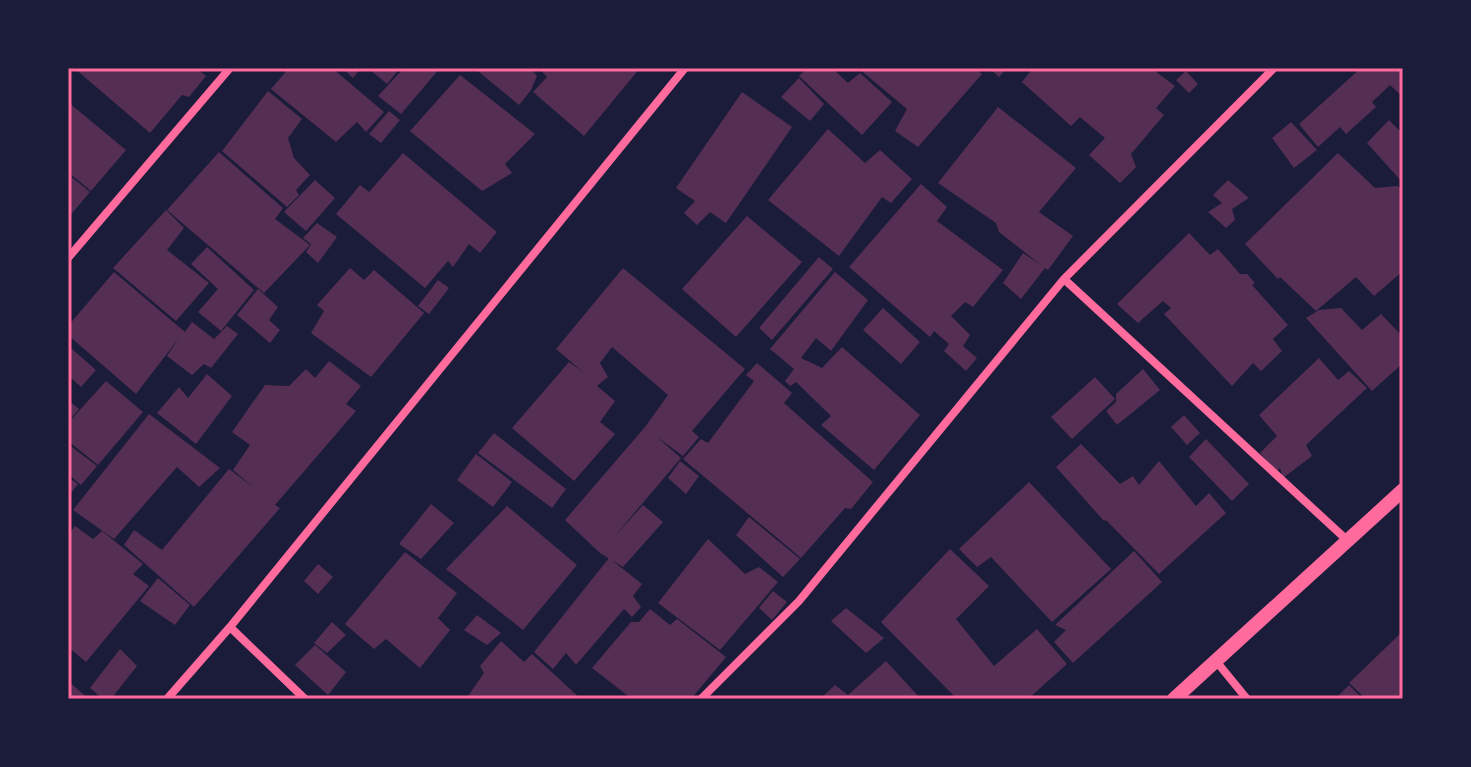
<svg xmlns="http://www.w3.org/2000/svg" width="1471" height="767" font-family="Bitter,serif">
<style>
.building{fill:#542f53}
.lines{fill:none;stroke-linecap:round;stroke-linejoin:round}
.minor{stroke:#ff6b9d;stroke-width:8}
.tertiary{stroke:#ff6b9d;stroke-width:14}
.neatline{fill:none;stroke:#ff6b9d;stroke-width:3}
</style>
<rect width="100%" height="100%" fill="#1b1b3a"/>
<path class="building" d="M74,68H196L206,76L189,97L182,95L150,133Z
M289,68H332L384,112L366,132L357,122L336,142L271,89Z
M342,68H361L353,78Z
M368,68H400L387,84Z
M404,68H440L401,114L378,96Z
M474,68H530L537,76L531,90L519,105Z
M539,68H640L584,136L533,92L547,77Z
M807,68H832L848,83L860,73L892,102L862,135L799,76Z
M858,68H975L982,74L918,147L895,131L907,109Z
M989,68H1007L999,77Z
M1033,68H1151L1175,86L1156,108L1164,115L1131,154L1136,167L1120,183L1089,155L1105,138L1080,117L1071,126L1022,82Z
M1361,68H1403V97L1390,85L1372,102L1376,107L1346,134L1340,127L1318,147L1299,124Z
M1186,71L1198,84L1189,93L1176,80Z
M460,75L535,134L505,164L512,173L482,191L410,131Z
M799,78L824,104L810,121L781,97Z
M268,91L302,119L288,138L294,158L310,175L296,190L299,195L287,207L222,151Z
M742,92L792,127L726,223L710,212L697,225L684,213L695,201L676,188Z
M68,102L126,150L91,191L68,172Z
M998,107L1076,168L1039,212L1073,236L1048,270L1045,268L1021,299L1003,283L1023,253L1041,265L999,232L996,223L938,183Z
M389,111L400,120L381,143L369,134Z
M1389,120L1403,134V183L1367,143Z
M1291,122L1317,150L1294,168L1272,138Z
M828,129L865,163L880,150L912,179L891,203L882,197L839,256L768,200Z
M219,152L283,208L275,219L310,245L264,293L167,210Z
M403,153L497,232L480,253L469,244L453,267L448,261L425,288L336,214L360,185L369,192Z
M1338,153L1375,188L1397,186L1403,189V271L1374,296L1356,277L1316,311L1280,277L1278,279L1245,244Z
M68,174L90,192L68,218Z
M315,180L335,198L306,231L284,212Z
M1228,180L1249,198L1232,209L1235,220L1226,228L1208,212L1222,203L1213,195Z
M921,184L947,207L937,221L1003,270L973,307L965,302L951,316L970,335L963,346L977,358L966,371L944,351L949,344L934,331L930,337L849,267Z
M166,210L184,228L167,250L209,283L176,321L113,268Z
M747,216L802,262L736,337L682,289Z
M317,223L337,237L318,263L306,252L314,240L311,244L303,238Z
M1189,233L1210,255L1218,249L1240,274H1247L1255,283L1252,285L1288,325L1273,339L1282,351L1261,371L1253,363L1232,386L1164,314L1171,308L1163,301L1138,323L1117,304Z
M207,247L254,290L221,331L198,312L218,289L191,264Z
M819,257L833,269L772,340L759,328Z
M350,268L364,280L374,270L424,313L371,377L311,333L324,311L317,305Z
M623,268L745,369L692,431L699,437L683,456L657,437L681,458L613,538L643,505L663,522L623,567L600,553L565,520L645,427L668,395L612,347L600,363L608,377L597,386L615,401L600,422L615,434L574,481L512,428L569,362L583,372L556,349Z
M114,272L185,332L192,322L214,339L227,326L238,334L211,368L204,364L192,375L167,356L179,338L136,394L68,335V326Z
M835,272L868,300L831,351L816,338L801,358L822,368L842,347L920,415L874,470L821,425L831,416L796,382L790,386L785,381L794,369L770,349Z
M438,280L449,288L429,314L418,306Z
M258,289L278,307L269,320L280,330L270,343L237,315Z
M883,308L920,342L901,364L863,330Z
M1341,308L1362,330L1381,314L1403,337V363L1372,391L1306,318L1319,310Z
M72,349L96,370L81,387L68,375V354Z
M1319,358L1338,380L1349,371L1367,388L1306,445L1312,456L1283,478L1280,468L1276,472L1260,453L1277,436L1259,415Z
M329,361L361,386L346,404L356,411L275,505L280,508L194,607L124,545L134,530L162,550L229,469L253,487L233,470L250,445L232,432L265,385L289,386L306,369L315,378Z
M757,363L792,393L784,403L873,482L851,509L845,508L801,558L683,459L701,439L708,443L754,381L746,375Z
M1143,369L1160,390L1117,425L1106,411L1116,402V394Z
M207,374L232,396L196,444L157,413L179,387L188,398Z
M1095,377L1115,399L1072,439L1051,417Z
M106,381L143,412L98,465L68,441V423Z
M68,400L79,409L68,422Z
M149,414L220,468L199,487L177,467L114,539L73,510Z
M1184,415L1200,433L1187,445L1171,427Z
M494,433L566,489L552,508L478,453Z
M1206,439L1249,484L1232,501L1189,457Z
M68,444L97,466L81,485L68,474Z
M1081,444L1120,484L1133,476L1139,485L1159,461L1196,506L1209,493L1226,513L1159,574L1107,521L1103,520L1056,467Z
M476,454L512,482L493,507L457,480Z
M680,461L699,476L686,494L668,478Z
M68,477L78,484L68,497Z
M1029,482L1111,569L1052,622L991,557L977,567L959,549Z
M431,504L454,523L421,559L399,544Z
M507,506L577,565L523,630L446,569Z
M749,517L800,559L783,577L736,535Z
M75,526L93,539L102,531L143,564L133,574L149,586L86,662L68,647V535Z
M708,539L745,574L759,567L778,582L720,650L658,603Z
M950,549L989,586L956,619L994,666L1037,629L1067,664L1028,699H957L881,622Z
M1134,551L1162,582L1073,663L1054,642L1066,630L1055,625Z
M405,552L457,593L438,618L450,630L420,668L386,639L374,649L345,624Z
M609,558L642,584L633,596L641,607L632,617L624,609L576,665L566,653L553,669L534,652Z
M318,564L333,577L318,594L304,581Z
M158,578L190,605L175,625L140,601Z
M773,591L787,602L772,620L759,608Z
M846,608L884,638L866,653L831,621Z
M650,609L670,625L677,619L726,657L691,699H632L592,668L631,622H639Z
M477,615L501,633L487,645L464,630Z
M332,622L346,635L327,653L314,643Z
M1403,631V699H1366L1349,683Z
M501,641L524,662L532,654L581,699H466L484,673L480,666Z
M315,645L346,672L328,695L295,665Z
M120,649L137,666L111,699H103L90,688Z
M886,661L921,699H820L835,685L848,695Z
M68,681L89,699H68Z
M1349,685L1363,699H1335Z"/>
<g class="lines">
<path class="minor" d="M68,258L230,68
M1064,279L1348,541
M230,627L305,699
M1216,661L1247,699
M167,699L230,627L685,68
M701,699L799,601L1064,279L1274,68"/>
<path class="tertiary" d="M1174,699L1403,490"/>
</g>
<rect width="1471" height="767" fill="none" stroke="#1b1b3a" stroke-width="140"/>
<rect x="70" y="70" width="1331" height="627" class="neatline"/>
</svg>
